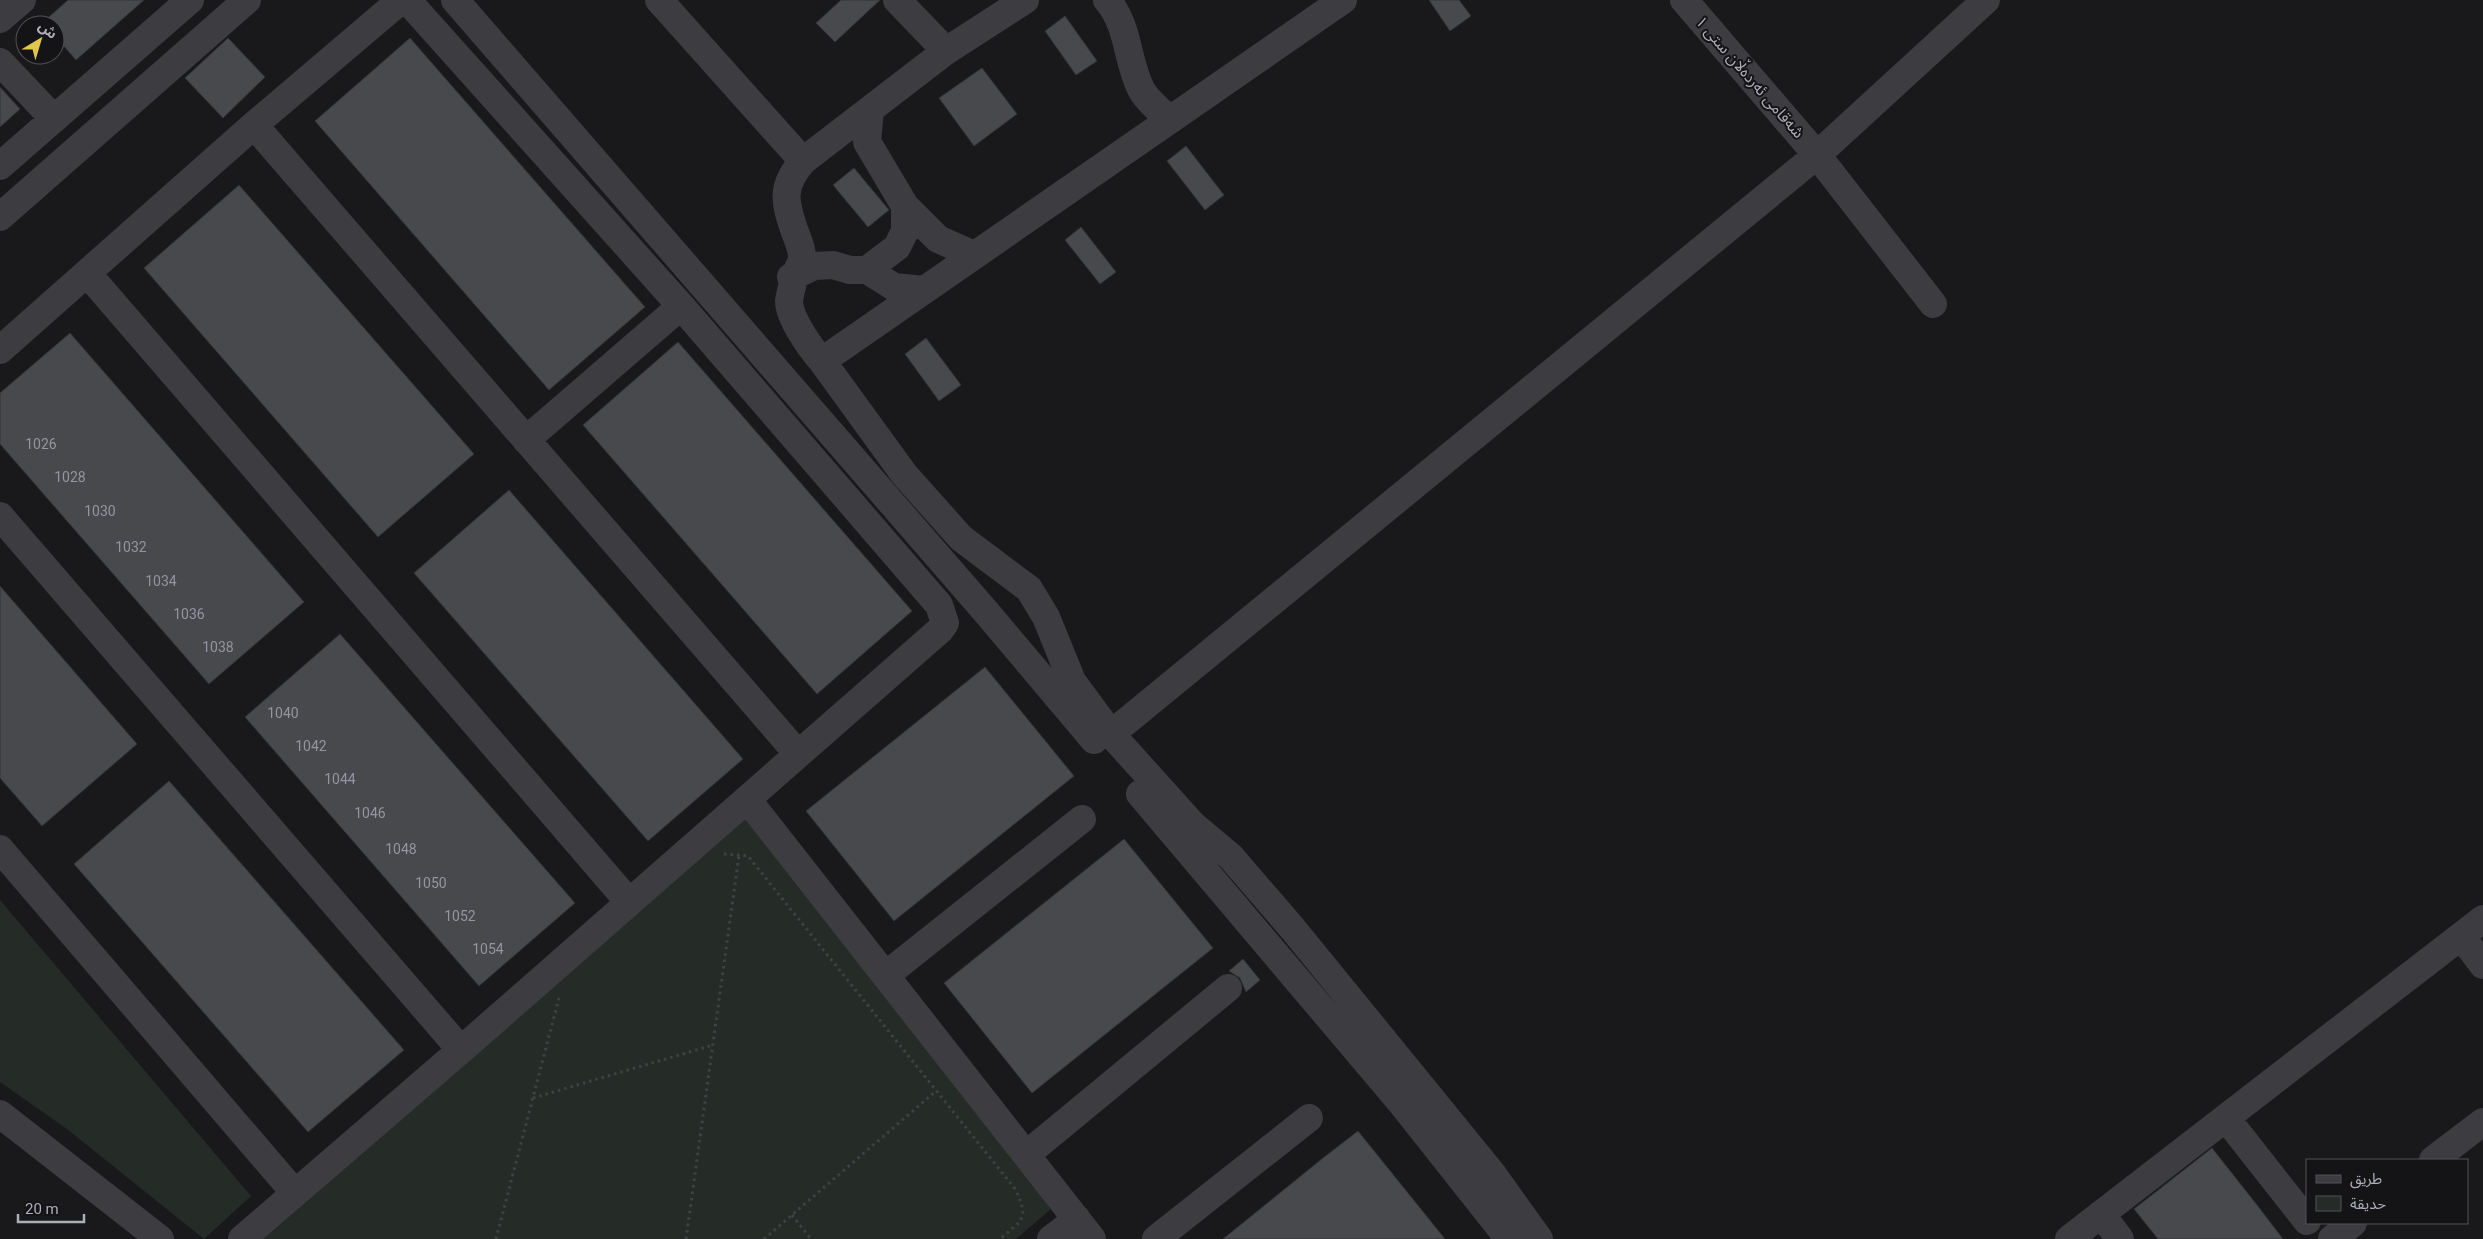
<svg xmlns="http://www.w3.org/2000/svg" width="2483" height="1239" font-family="Roboto,'Noto Sans Arabic',sans-serif">
<style>
.green{fill:#252c27}
.building{fill:#48494d;stroke:#343336}
.lines{fill:none;stroke-linecap:round;stroke-linejoin:round}
.path{stroke:#404146;stroke-width:3;stroke-dasharray:2.5 4;stroke-linecap:butt}
.minor{stroke:#3c3c41;stroke-width:28}
.labels{text-anchor:middle;dominant-baseline:central;stroke-width:4;stroke-linejoin:round;paint-order:stroke}
.number-label{font-size:14px;fill:#94959e}
.street-label{font-size:16px;fill:#adaeb9;stroke:#141416}
</style>
<rect width="100%" height="100%" fill="#19191b"/>
<path class="green" d="M749,815L1051,1209L1016,1239H264Z
M0,900L251,1196L204,1239L67,1129L0,1082Z"/>
<path class="building" d="M68,0H144L76,60L55,36V25H40Z
M841,0H880L835,42L816,23Z
M1429,0H1459L1471,16L1450,31Z
M1065,16L1097,61L1076,75L1045,31Z
M228,38L265,77L223,118L185,78Z
M410,38L645,307L549,390L315,121Z
M982,68L1017,114L974,146L939,98Z
M0,87L20,109L0,127Z
M1186,146L1224,195L1205,210L1167,161Z
M854,168L889,210L868,227L833,185Z
M239,185L474,454L378,537L144,268Z
M1081,227L1116,272L1100,284L1065,240Z
M70,333L304,602L209,684L0,444V393Z
M926,338L961,385L939,401L905,354Z
M678,342L912,611L817,694L583,425Z
M509,490L743,759L648,841L414,573Z
M0,586L137,744L42,826L0,778Z
M340,634L575,903L479,986L245,717Z
M985,667L1074,776L894,921L806,811Z
M169,781L404,1050L308,1132L74,864Z
M1124,839L1213,948L1032,1093L944,983Z
M1243,959L1260,980L1246,992L1240,978L1229,971Z
M1358,1131L1445,1239H1223L1323,1158Z
M2212,1148L2257,1205L2283,1239H2158L2134,1209Z"/>
<g class="lines">
<path class="path" d="M724,854L748,856L1016,1190C1029,1220 1023,1219 1000,1239
M533,1098L713,1045
M792,1215L811,1239
M496,1239L559,998
M686,1239L739,855
M764,1239L936,1091"/>
<path class="minor" d="M455,0L987,613L1094,740
M659,0L803,161
M897,0L946,51
M1025,0L946,51L803,161C781,186 784,201 795,232C798,240 802,248 802,257C802,264 795,272 794,279C792,286 790,294 789,301C789,318 811,349 822,361L904,474L961,538L1029,589L1046,617L1072,681L1111,734L1193,825L1231,857L1293,929L1491,1172L1539,1239
M1107,0C1130,27 1126,61 1142,91C1148,101 1160,111 1169,119
M1684,0L1817,155L1933,304
M0,19L22,0
M0,62L54,119
M254,125L798,754
M0,166L190,0
M905,206L938,239L974,255
M0,217L247,0
M867,270L894,287L924,290
M87,273L629,902
M791,277L814,266L833,265L850,270H867L897,247L905,231V206L867,142L870,110
M0,350L254,125L401,0
M822,361L1343,0
M526,440L681,306
M0,516L461,1050
M1111,734L1817,155L1986,0
M1140,794L1403,1105L1509,1239
M747,799L1092,1239
M0,849L294,1192
M2461,936L2483,965
M886,975L1082,819
M0,1114L160,1239
M2226,1118L2307,1221
M1027,1154L1228,988
M2433,1160L2483,1122
M2101,1214L2120,1239
M242,1239L461,1050L940,630L945,623L939,605L681,306L407,0
M1051,1239L1077,1219
M1156,1239L1309,1118
M2069,1239L2483,919
M2332,1239L2353,1223"/>
</g>
<g class="labels">
<g class="number-label">
<text x="41" y="444">1026</text>
<text x="70" y="477">1028</text>
<text x="100" y="511">1030</text>
<text x="131" y="547">1032</text>
<text x="161" y="581">1034</text>
<text x="189" y="614">1036</text>
<text x="218" y="647">1038</text>
<text x="283" y="713">1040</text>
<text x="311" y="746">1042</text>
<text x="340" y="779">1044</text>
<text x="370" y="813">1046</text>
<text x="401" y="849">1048</text>
<text x="431" y="883">1050</text>
<text x="460" y="916">1052</text>
<text x="488" y="949">1054</text>
</g>
<g class="street-label">
<text transform="translate(1750 77) rotate(49)">شەقامی ئەردەڵان ستی ١</text>
</g>
</g>
<rect x="2306" y="1159" width="162" height="65" fill="#141416" stroke="#515257"/>
<rect x="2316" y="1175" width="25" height="8" fill="#3c3c41" stroke="#515257"/>
<text x="2350" y="1184" font-size="15" fill="#adaeb9">طريق</text>
<rect x="2316" y="1196" width="25" height="15" fill="#252c27" stroke="#515257"/>
<text x="2350" y="1209" font-size="15" fill="#adaeb9">حديقة</text>
<g transform="translate(40 40) rotate(38)"><circle r="24" fill="#141416" stroke="#515257"/>
<path d="M0-4L9 19L0 12L-9 19Z" fill="#dfc64d"/>
<text y="-8" font-size="14" font-weight="bold" text-anchor="middle" fill="#adaeb9">ش</text>
</g>
<path d="M18 1214v8h66v-8" fill="none" stroke="#adaeb9" stroke-width="2.5"/>
<text x="25" y="1214" font-size="15" fill="#adaeb9" stroke="#141416" stroke-width="4" paint-order="stroke">20 m</text>
</svg>
